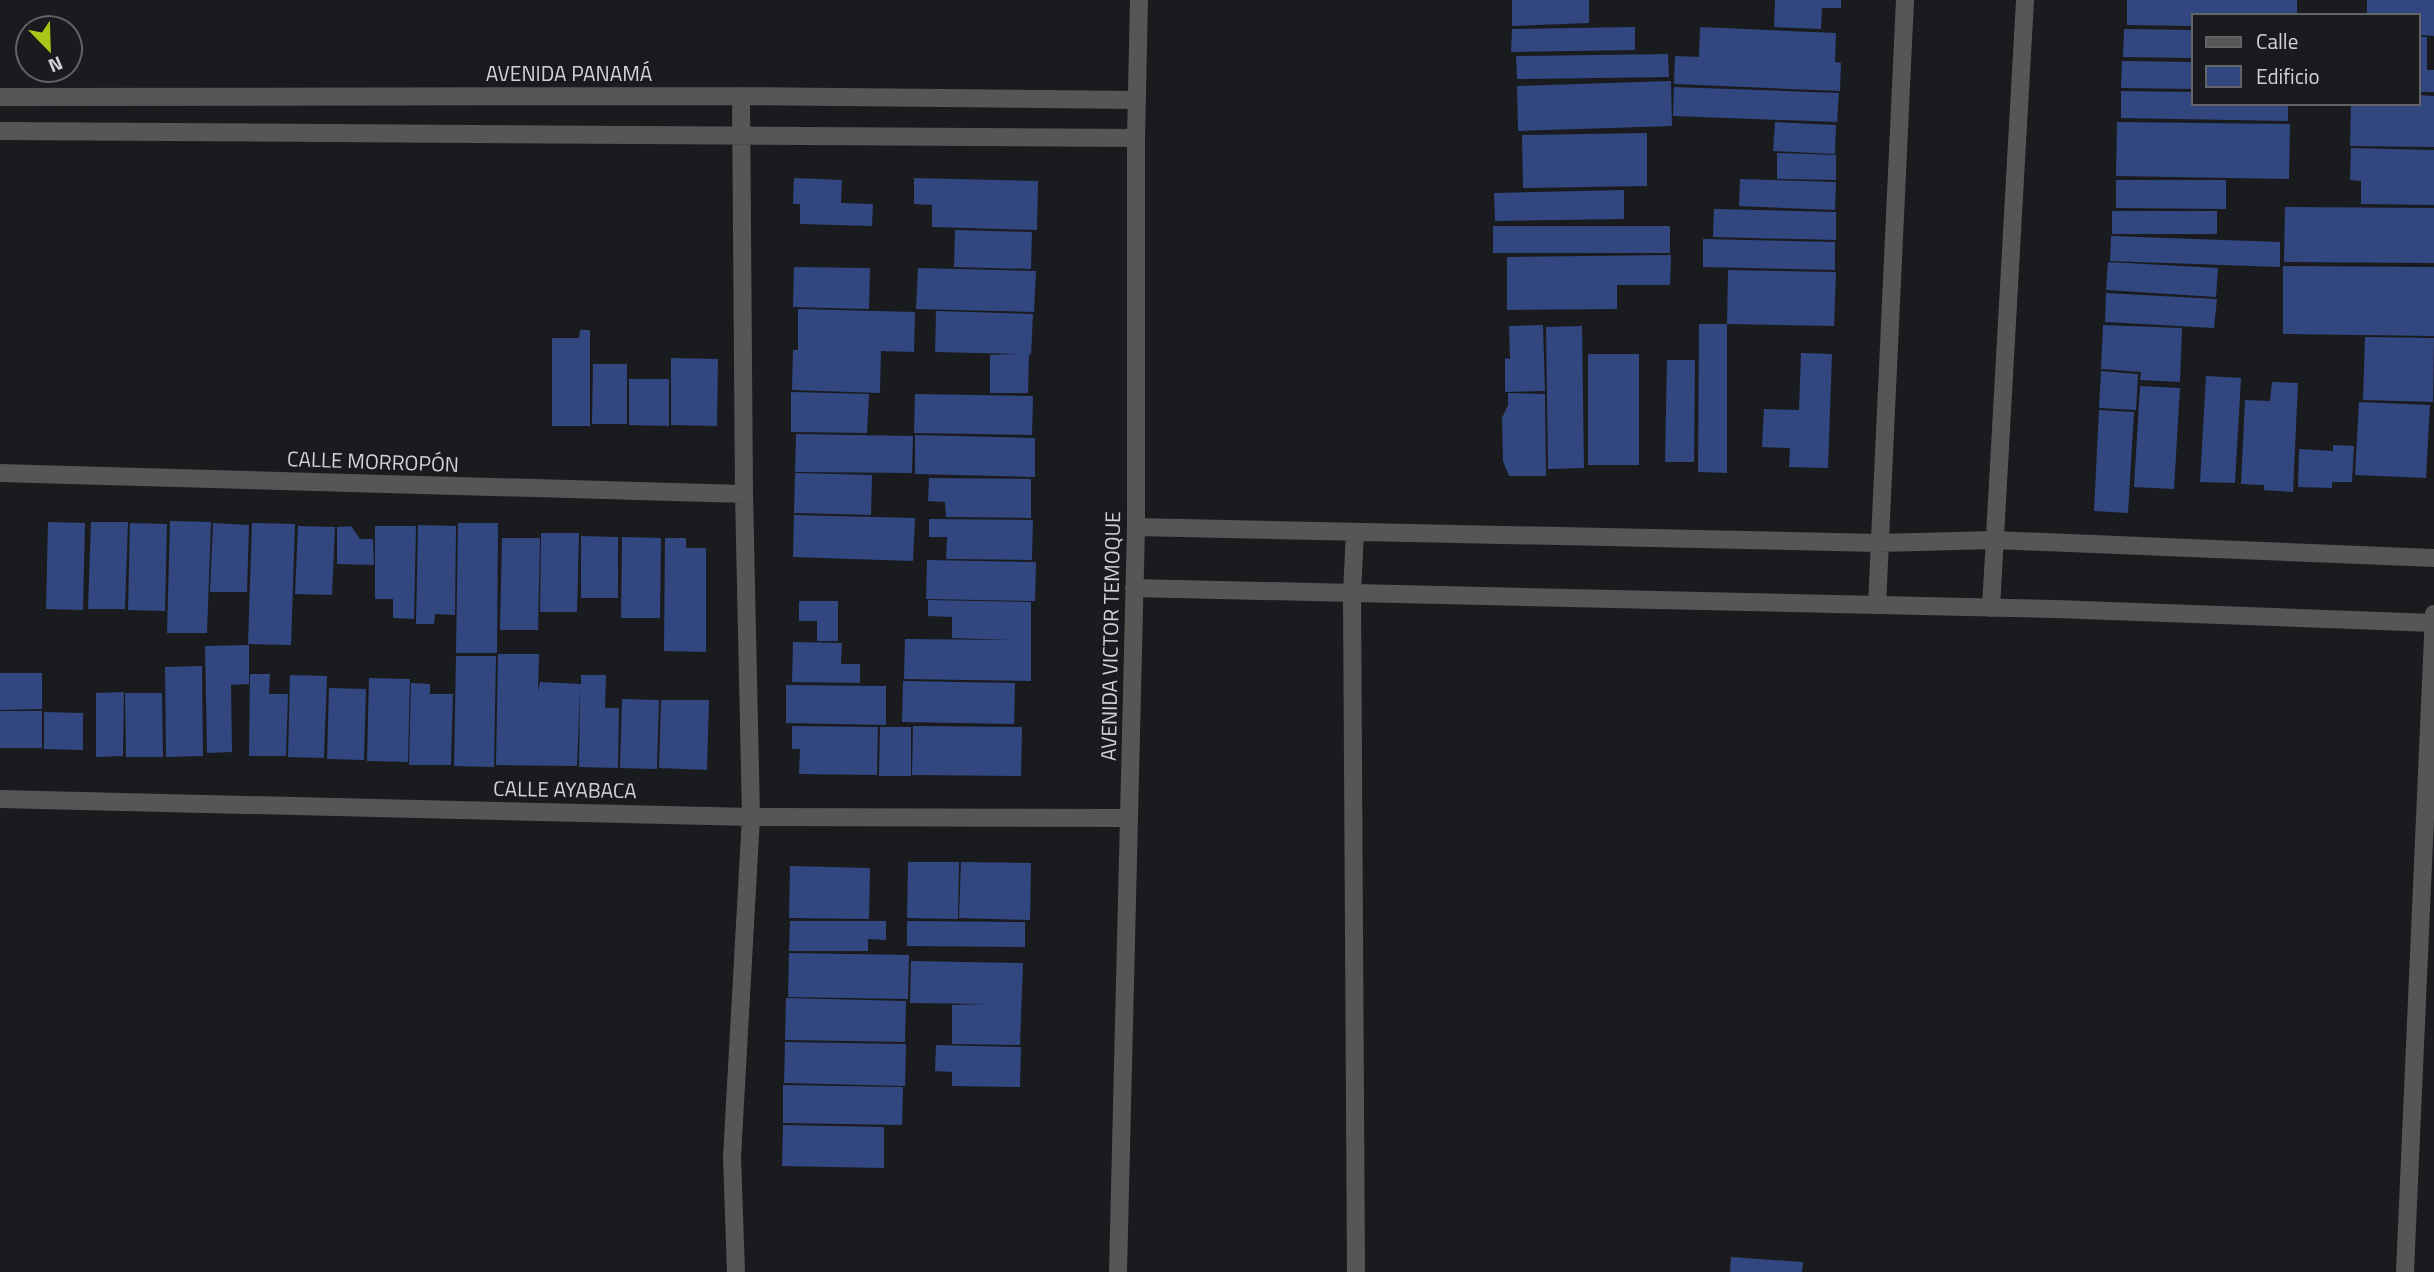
<svg xmlns="http://www.w3.org/2000/svg" width="2434" height="1272" font-family="'Titillium Web',sans-serif">
<style>
.building{fill:#32477f}
.lines{fill:none;stroke-linecap:round;stroke-linejoin:round}
.minor{stroke:#585655;stroke-width:18}
.labels{text-anchor:middle;dominant-baseline:central;stroke-width:5;stroke-linejoin:round;paint-order:stroke}
.street-label{font-size:21px;fill:#d1d2d5;stroke:#191b1f}
</style>
<rect width="100%" height="100%" fill="#191b1f"/>
<path class="building" d="M1512,0H1589V23L1512,26Z
M1775,0H1841V8H1822L1821,29L1774,27Z
M2127,0H2297V16H2194V26L2127,25Z
M2367,0H2434V36L2418,35V16H2367Z
M1635,27V50L1511,52L1512,29Z
M1700,27L1836,33L1835,62L1841,63L1840,91L1674,84L1675,56L1699,57Z
M2124,29L2194,30V58L2123,57Z
M2418,37H2427V70H2434V92H2418Z
M1668,54L1669,77L1517,79L1516,56Z
M2122,61L2194,62V89L2121,88Z
M1671,81L1672,126L1518,131L1517,86Z
M1674,87L1839,93L1837,122L1673,116Z
M2121,91L2194,92V103H2288V121L2121,118Z
M2418,95L2434,96V147L2350,146L2351,103H2418Z
M1775,122L1836,125L1835,154L1773,151Z
M2117,122L2290,124L2289,179L2116,176Z
M1647,133V186L1523,188L1522,135Z
M2351,148L2434,150V205L2361,204V181L2350,180Z
M1777,153L1836,155V180L1777,179Z
M794,178L842,180L841,203L873,204L872,226L800,224V204H793Z
M914,178L1038,181L1037,230L932,227V205L914,204Z
M1740,179L1836,182L1835,210L1739,206Z
M2116,180H2226V209L2116,208Z
M1624,190V219L1495,221L1494,193Z
M2285,207L2434,208V263L2284,262Z
M1714,209L1836,212V240L1713,237Z
M2112,211H2217V234H2112Z
M1493,226H1670V253H1493Z
M955,230L1032,232L1031,269L954,267Z
M2111,236L2280,242V267L2110,261Z
M1703,239L1835,242V270L1703,267Z
M1671,255L1670,285H1617V309L1507,310V257Z
M2108,262L2218,268L2216,297L2106,290Z
M2283,266L2434,267V336L2283,334Z
M794,267L870,268L869,309L793,307Z
M918,268L1036,271L1034,312L916,309Z
M1728,270L1836,272L1834,326L1727,324V473L1698,472L1699,324H1727Z
M2106,293L2217,299L2214,328L2105,322Z
M798,309L915,312L914,352L881,351L880,393L792,390L793,350H798Z
M936,311L1033,314L1031,355L1029,354L1028,393H990V355L1018,354L935,352Z
M1543,325L1545,391L1505,392V358L1510,359L1509,326Z
M2103,325L2182,328L2180,382L2140,380L2141,372L2101,369Z
M1582,326L1584,468L1548,469L1546,327Z
M580,330H590V426H552V338H579Z
M2365,337L2434,338L2433,402L2363,400Z
M1801,353L1832,354L1828,468L1789,467L1790,448L1762,447L1764,409L1799,410Z
M1588,354H1639V465H1588Z
M671,358L718,359L717,426L671,425Z
M1667,360H1695L1694,462H1665Z
M593,364H627V424H592Z
M2101,371L2138,374L2136,410L2099,408Z
M2206,376L2241,378L2235,483L2200,482Z
M629,379H669V426L629,425Z
M2272,382L2298,383L2293,492L2264,490V485L2241,484L2245,400L2270,401Z
M2140,386L2180,388L2174,489L2134,487Z
M791,392L869,394L867,433L791,432Z
M1508,393L1545,394L1546,476H1509L1503,461L1502,418L1508,405Z
M915,394L1033,396L1032,435L914,433Z
M2359,402L2430,405L2426,478L2355,475Z
M2099,410L2134,412L2128,513L2094,511Z
M796,434L913,436L912,473L795,472Z
M915,435L1035,438V477L915,474Z
M2333,445L2354,446L2352,482H2332V488L2298,487L2299,449L2333,451Z
M795,473L872,475L871,515L794,513Z
M929,478L1031,479V518L946,517L945,502L928,501Z
M794,515L915,518L913,561L793,557Z
M929,519L1033,520L1032,560L946,559L947,537H929Z
M170,521L211,522L207,633H167Z
M48,522L85,523L83,610L46,609Z
M91,522H128L125,609H88Z
M130,523L167,524L165,611L128,610Z
M213,523L249,525L247,592H210Z
M252,523L295,524L291,645L248,644Z
M458,523H498L497,653H456Z
M418,525L456,526L455,615L435,614L434,624H416Z
M298,526L335,527L332,595L295,594Z
M351,526L360,539H373L374,565L337,564V527Z
M375,526H416L414,619L393,618V599H375Z
M541,533H579L577,612H540Z
M581,536L618,537V598H581Z
M622,537L661,538L660,618H621Z
M502,538H540L538,630H500Z
M665,538H686V548H706V652L664,651Z
M927,560L1036,562L1035,601L926,599Z
M928,600L1031,602V681L904,679L905,639L1009,640L952,638V617L928,616Z
M799,601H838V641H817V621H799Z
M793,642L842,643L841,664H860V683L792,682Z
M249,645V684L231,685L232,752L207,753L205,646Z
M498,654H539L538,692L540,682L581,684V675H606L605,708H619L618,768L579,767L580,688L577,766L496,765Z
M456,656H496L494,767L454,766Z
M202,666L203,756L166,757L165,667Z
M0,673H42V709L0,710Z
M250,674H270L269,694H288L286,756H249Z
M290,675L327,676L324,758L288,757Z
M369,678L410,679L408,762L367,761Z
M903,681L1015,683L1014,724L902,722Z
M411,683L430,684V694H453L451,765H409Z
M786,685L886,686V725L786,723Z
M329,688L366,689L364,760L327,759Z
M124,692L123,756L96,757V693Z
M125,693H162L163,757H126Z
M622,699L659,700L657,769L620,768Z
M661,700H709L707,770L659,768Z
M0,711H42V748H0Z
M44,712L83,713V750L44,749Z
M792,726L878,727L877,775L799,774L800,749H792Z
M913,726L1022,727L1021,776L912,775Z
M880,727H911V776H879Z
M908,862H959L958,919L907,918Z
M961,862L1031,863L1030,920L959,918Z
M790,866L870,868L869,919L789,918Z
M790,921H886V940L868,939V951H789Z
M907,921L1025,922V947L907,946Z
M789,953L909,955L908,999L788,997Z
M911,961L1023,963L1020,1045L952,1044V1005L988,1004L910,1003Z
M786,998L906,1001L905,1042L785,1040Z
M785,1042L906,1044L905,1086L784,1083Z
M936,1045L1021,1047L1020,1087L952,1086V1072L935,1071Z
M783,1085L903,1087L902,1125L783,1123Z
M783,1125L884,1127V1168L782,1166Z
M1731,1257L1803,1262L1802,1272H1730Z"/>
<g class="lines">
<path class="minor" d="M0,97L741,96L1137,100
M0,131L1136,138
M0,473L744,494
M1136,527L1879,543L1994,540L2434,558
M1355,532L1352,593L1356,1272
M1134,588L2056,609L2434,623
M1877,605L1905,0
M1991,608L2025,0
M0,799L751,817L1128,818
M736,1272L732,1157L751,817L744,494L741,96
M1118,1272L1136,527V138L1139,0
M2405,1272L2434,614"/>
</g>
<g class="labels">
<g class="street-label">
<text x="569" y="73">AVENIDA PANAMÁ</text>
<text transform="translate(373 461) rotate(2)">CALLE MORROPÓN</text>
<text transform="translate(1110 636) rotate(-89)">AVENIDA VICTOR TEMOQUE</text>
<text transform="translate(565 789) rotate(1)">CALLE AYABACA</text>
</g>
</g>
<rect x="2192" y="14" width="228" height="91" fill="#191b1f" stroke="#636468" stroke-width="2"/>
<rect x="2206" y="37" width="35" height="10" fill="#585655" stroke="#636468" stroke-width="2"/>
<text x="2256" y="49" font-size="21" fill="#d1d2d5">Calle</text>
<rect x="2206" y="66" width="35" height="21" fill="#32477f" stroke="#636468" stroke-width="2"/>
<text x="2256" y="84" font-size="21" fill="#d1d2d5">Edificio</text>
<g transform="translate(49 49) rotate(157)"><circle r="33" fill="#191b1f" stroke="#636468" stroke-width="2"/>
<path d="M0-5L12 26L0 18L-12 26Z" fill="#aac719"/>
<text y="-10" font-size="19" font-weight="bold" text-anchor="middle" fill="#d1d2d5">N</text>
</g>
</svg>
